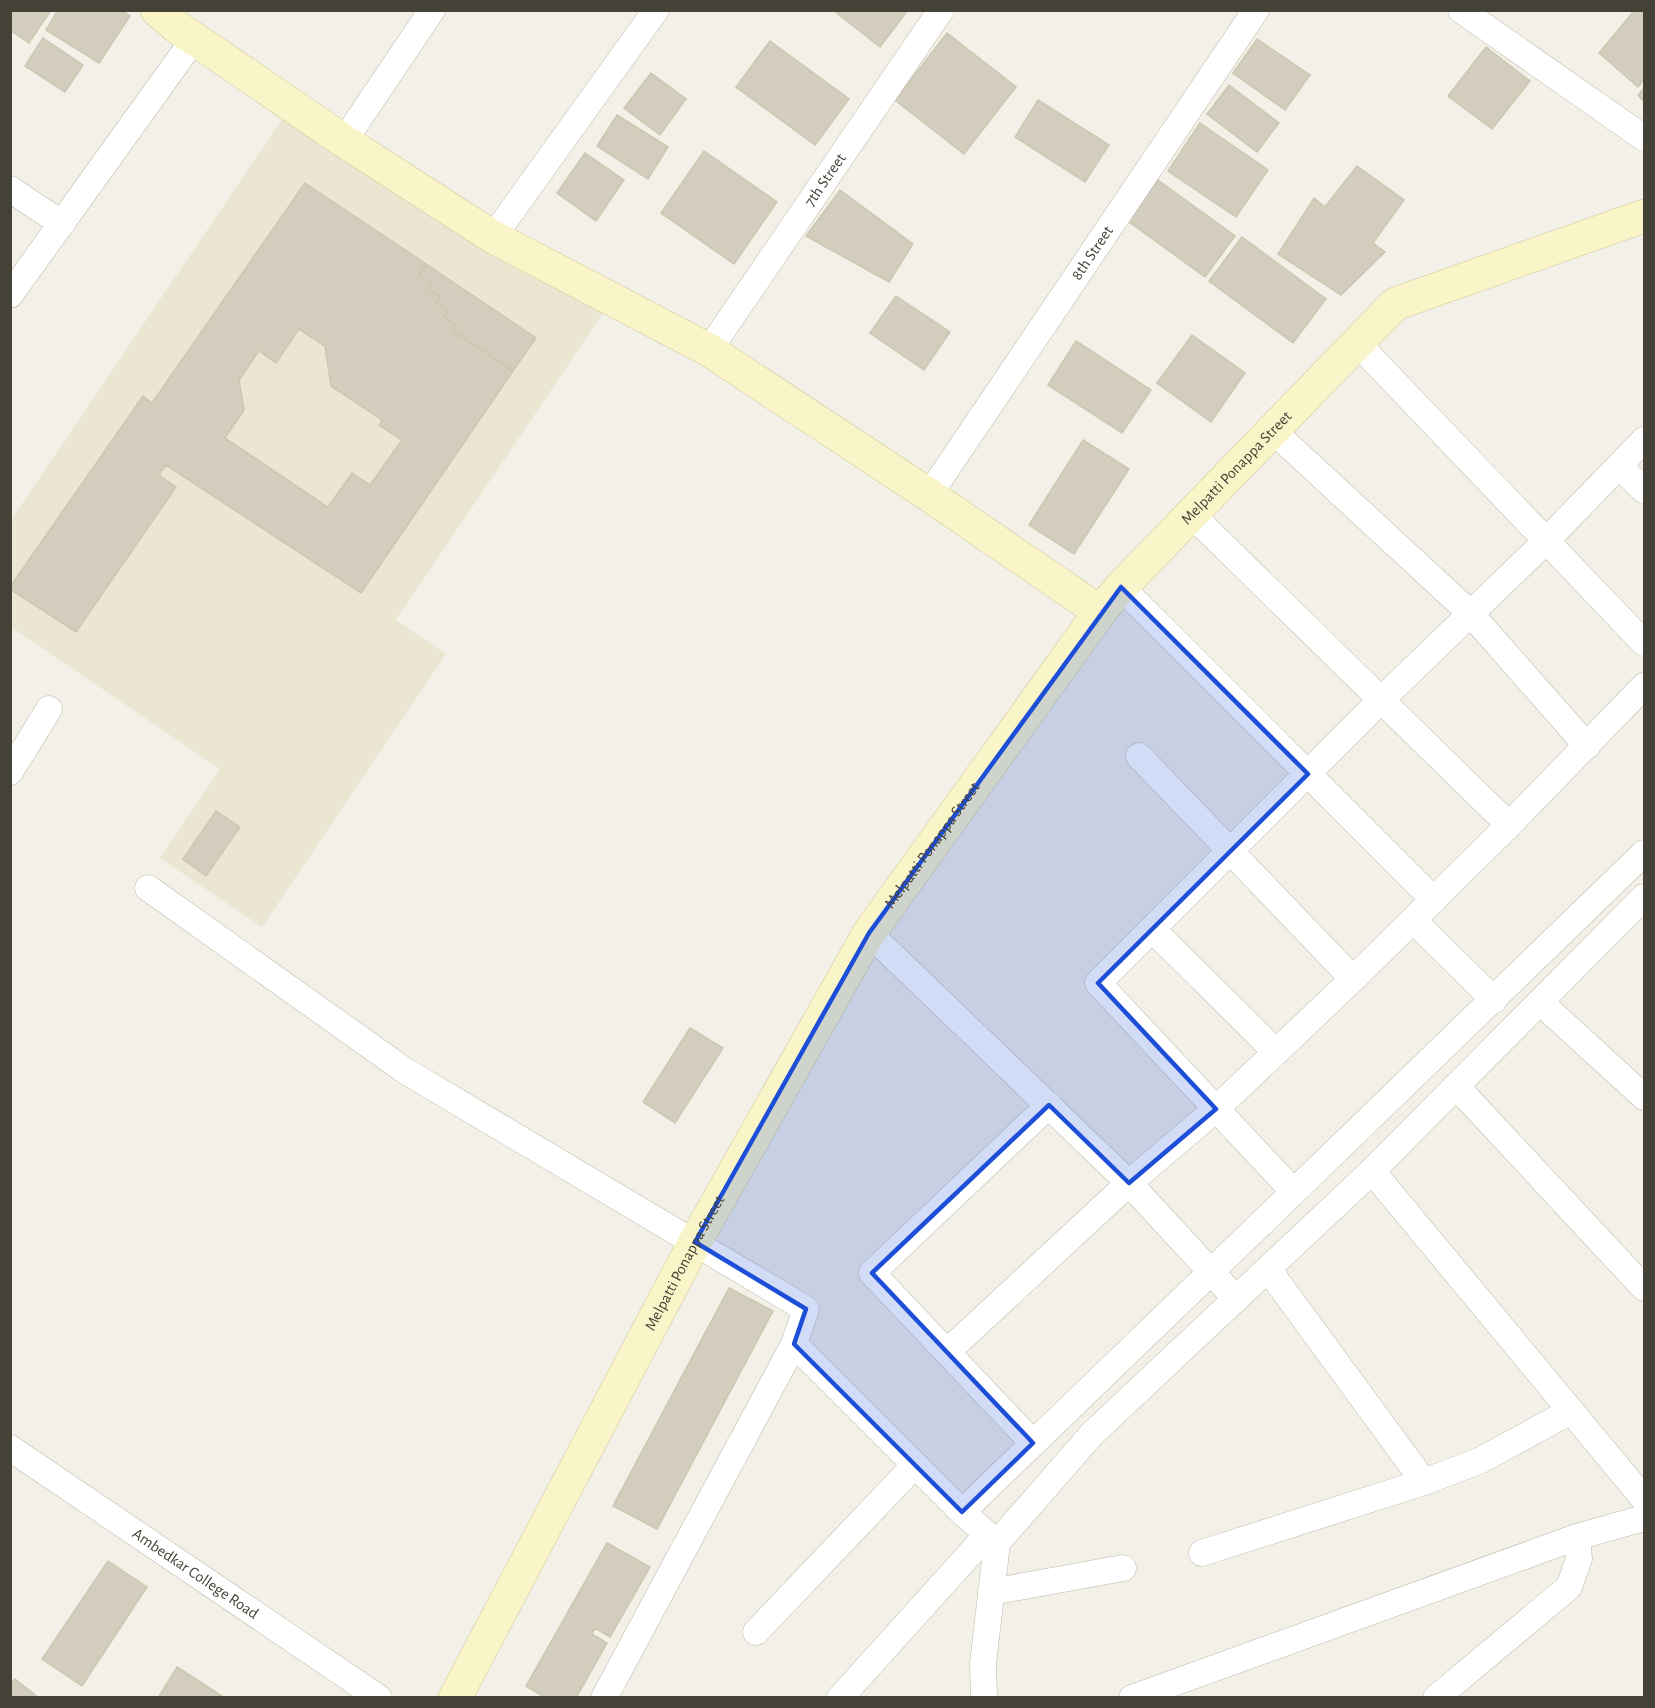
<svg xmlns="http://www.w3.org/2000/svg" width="1655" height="1708" font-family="'Alegreya Sans',sans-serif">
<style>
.education{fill:#eae6d2}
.building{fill:#d2cdbd;stroke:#cdc6b1;stroke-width:1.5;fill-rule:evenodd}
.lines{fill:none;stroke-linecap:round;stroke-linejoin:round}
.street-casing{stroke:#bcb9aa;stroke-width:27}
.secondary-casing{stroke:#cec79a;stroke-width:34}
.street{stroke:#fff;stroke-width:26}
.secondary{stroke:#faf5c9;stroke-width:33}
.marked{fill:#1d4ed8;fill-opacity:0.2;stroke:#1d4ed8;stroke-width:4.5;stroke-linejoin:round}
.labels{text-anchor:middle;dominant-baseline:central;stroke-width:4.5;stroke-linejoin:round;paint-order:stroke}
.street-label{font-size:16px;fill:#444136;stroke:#fff}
</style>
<rect width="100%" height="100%" fill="#f2f0e7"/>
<path class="education" d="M289,109L603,313L396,620L446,654L262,927L160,858L220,769L11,627V520Z"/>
<path class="building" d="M10,10H51L29,43L10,30Z
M58,10H121L130,16L99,63L46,30Z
M833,10H908L880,47Z
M1635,10H1644V79L1638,87L1599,53Z
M947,33L1016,87L964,154L895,100Z
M43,38L83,65L65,92L25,66Z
M1257,39L1310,75L1285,110L1233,73Z
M770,41L849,99L815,145L736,87Z
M1486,47L1530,81L1492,129L1448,96Z
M651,73L686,99L660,135L624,108Z
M1229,85L1279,123L1257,152L1207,114Z
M1644,88V102L1638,95Z
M1038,100L1109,145L1085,182L1015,137Z
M617,115L668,147L648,179L597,146Z
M1200,123L1268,170L1236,217L1168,171Z
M704,151L777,202L734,264L661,213Z
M585,153L624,180L596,221L557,193Z
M1357,166L1404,200L1373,243L1385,252L1341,295L1278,254L1314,198L1325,207Z
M1158,180L1235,236L1205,277L1128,221Z
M305,183L426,264L419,275L432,284L429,289L440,297L435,303L448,311L444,317L457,326L453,331L513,371L361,593L166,465L159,475L176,487L76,632L10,589V587L143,396L152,403ZM299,329L325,346L331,386L382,420L379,425L402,440L370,485L352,473L328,507L225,438L244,410L239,380L259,351L276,363Z
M840,190L913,244L889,282L806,236Z
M1242,237L1326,299L1293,343L1209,281Z
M426,264L536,338L513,371L453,331L457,326L444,317L448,311L435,303L440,297L429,289L432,284L419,275Z
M896,296L950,332L924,370L870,333Z
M1192,335L1245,373L1211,422L1157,383Z
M1076,341L1151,390L1122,433L1048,385Z
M1083,440L1129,469L1074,554L1029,525Z
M216,811L240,827L206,876L183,859Z
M690,1028L723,1048L675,1123L643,1102Z
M729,1288L773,1311L657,1529L613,1506Z
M607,1543L650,1567L610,1637L595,1628L592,1634L607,1643L576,1698H546L526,1686Z
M108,1561L147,1587L82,1686L42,1659Z
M177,1667L225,1698H158Z
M15,1679L39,1698H10V1684Z"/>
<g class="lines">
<defs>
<g id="street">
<path d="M1461,10L1644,138"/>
<path d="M344,141L432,10"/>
<path d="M10,189L62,224"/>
<path d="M493,237L656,10"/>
<path d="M10,295L194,39"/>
<path d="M1357,343L1644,643"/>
<path id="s1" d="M709,350L941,10"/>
<path d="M1272,430L1470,613L1587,746"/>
<path d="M1619,466L1644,490"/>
<path id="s2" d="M929,495L1256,10"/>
<path d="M1191,514L1509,825"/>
<path d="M1121,587L1434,900"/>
<path d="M1139,756L1353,979"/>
<path d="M10,772L49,709"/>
<path d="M148,888L404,1070L806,1309L794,1344L604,1698"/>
<path d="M1413,920L1494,1000"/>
<path d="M1152,929L1276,1052"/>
<path d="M869,933L1129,1183L1236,1299"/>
<path d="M1540,1002L1644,1097"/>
<path d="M1456,1086L1644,1288"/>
<path d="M1372,1171L1644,1499"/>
<path d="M1293,1191L1098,983L1381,700L1546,541L1644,440"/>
<path d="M1268,1269L1424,1482"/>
<path d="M794,1344L962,1512"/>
<path d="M947,1352L1129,1183L1216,1109L1353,979L1509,825L1644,686"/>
<path d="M1033,1443L872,1273L1049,1105"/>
<path id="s3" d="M10,1448L379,1698"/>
<path d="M997,1543L962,1512C1189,1292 1418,1074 1644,853"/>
<path d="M1202,1553L1424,1482L1481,1460L1571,1411"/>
<path d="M991,1592L1123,1568"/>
<path d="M756,1632L915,1465"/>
<path d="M840,1698L987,1535"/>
<path d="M984,1698L983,1664L997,1543L1092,1434L1372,1171L1644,897"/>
<path d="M1132,1698L1577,1537L1644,1518"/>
<path d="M1436,1698L1569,1587L1579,1559L1577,1537"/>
</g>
<g id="secondary">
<path d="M157,10L177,27L344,141L493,237L709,350L929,495L1100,612"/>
<path id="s4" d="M455,1698L695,1242L869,933L1100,612L1121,587L1395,304L1644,216"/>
</g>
</defs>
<use href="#street" class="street-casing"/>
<use href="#secondary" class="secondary-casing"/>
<use href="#street" class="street"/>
<use href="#secondary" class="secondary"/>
</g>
<path class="marked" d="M1121,587L1308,774L1098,983L1216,1109L1129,1183L1049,1105L872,1273L1033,1443L962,1512L794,1344L806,1309L695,1242L869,933Z"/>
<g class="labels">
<g class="street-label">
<text stroke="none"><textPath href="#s1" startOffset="206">7th Street</textPath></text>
<text stroke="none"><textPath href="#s2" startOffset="292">8th Street</textPath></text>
<text stroke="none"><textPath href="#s4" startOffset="1464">Melpatti Ponappa Street</textPath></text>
<text stroke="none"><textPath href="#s4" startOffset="978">Melpatti Ponappa Street</textPath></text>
<text stroke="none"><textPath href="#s4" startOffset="492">Melpatti Ponappa Street</textPath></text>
<text stroke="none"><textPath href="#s3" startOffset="224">Ambedkar College Road</textPath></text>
</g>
</g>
<rect width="1655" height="1708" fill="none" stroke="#444136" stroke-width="24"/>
</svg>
